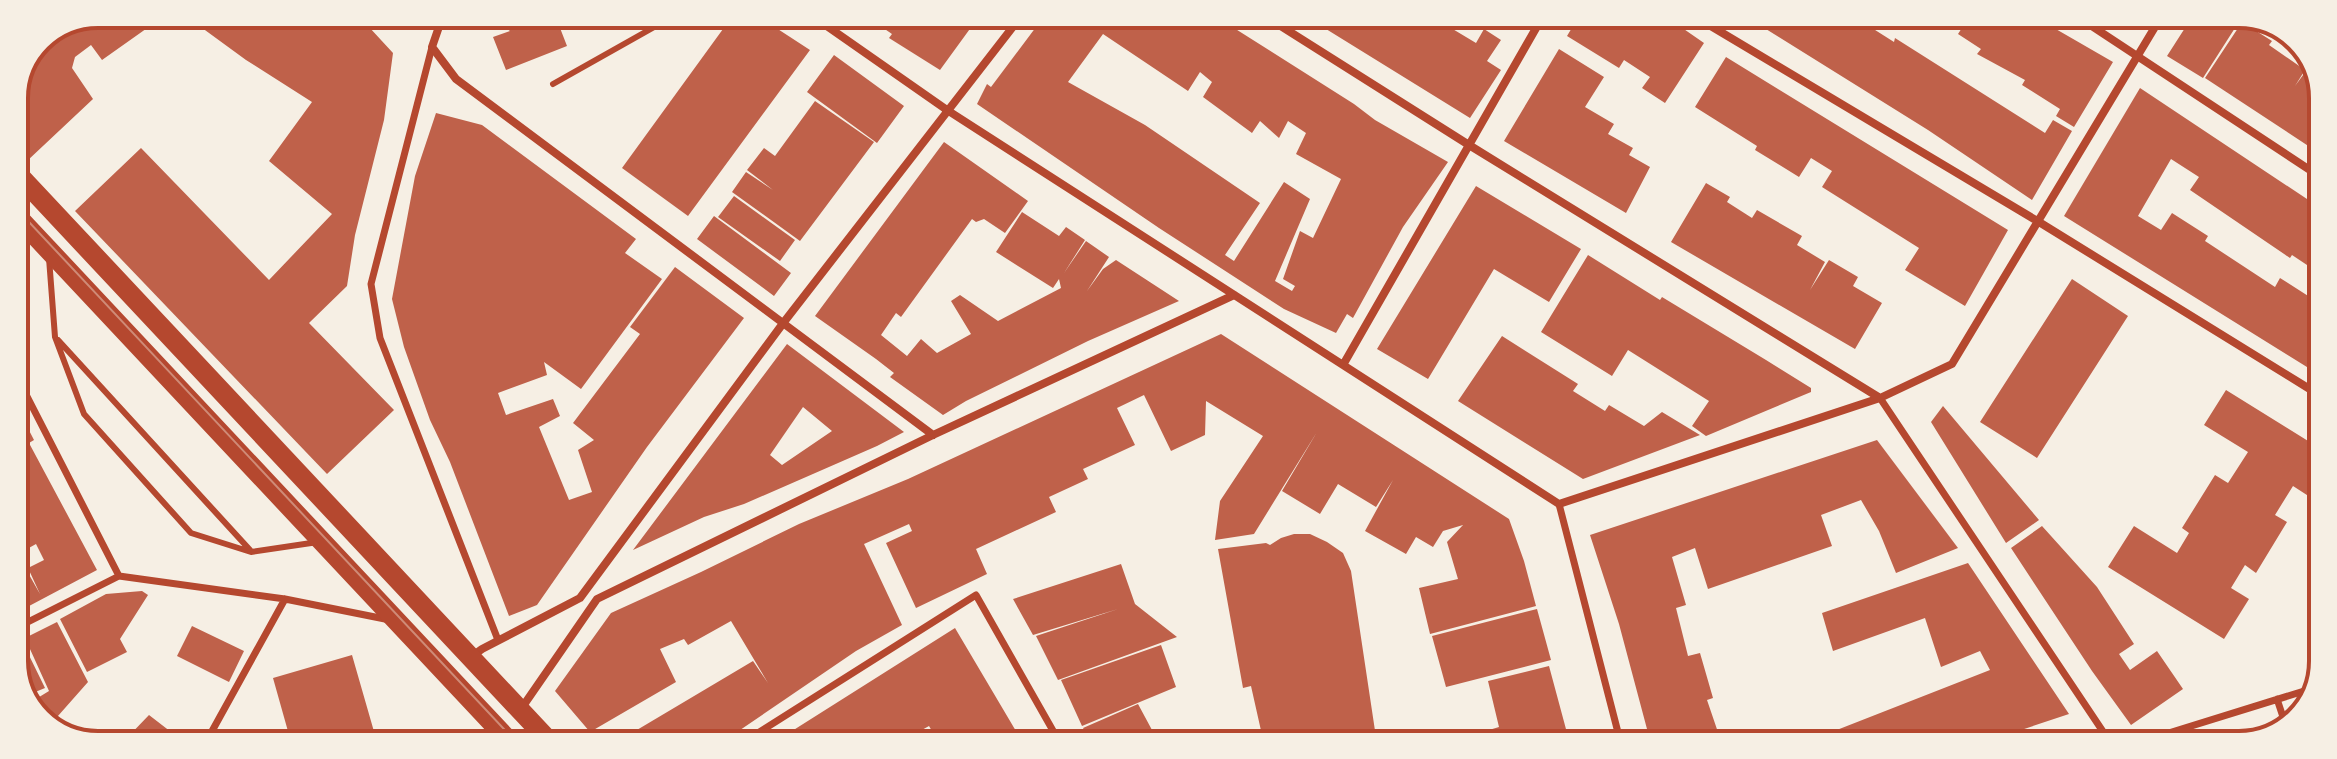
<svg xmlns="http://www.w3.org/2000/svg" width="2337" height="759" font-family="Jost,sans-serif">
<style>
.building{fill:#bf614a;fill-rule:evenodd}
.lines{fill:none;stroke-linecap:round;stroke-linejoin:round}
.service{stroke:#b5482f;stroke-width:6}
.pedestrian{stroke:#b5482f;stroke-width:7}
.minor{stroke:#b5482f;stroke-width:8}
.primary{stroke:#b5482f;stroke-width:20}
.tram{stroke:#cf8b77;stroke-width:2}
.rim{fill:none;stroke:#b5482f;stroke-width:4}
</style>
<rect width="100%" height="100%" fill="#f6efe4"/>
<path class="building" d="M98,14H167L102,60L91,45L75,57L72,68L93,99L27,161L14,149V98L39,38Z
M183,14H357L393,53L384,120L355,235L347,286L309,323L394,410L327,474L75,211L141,148L269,280L332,214L269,161L312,102L246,60Z
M489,15H555L567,46L506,70L493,37L510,31Z
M854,15H980L940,70L889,38L892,34L873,21L870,26Z
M1045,15L1215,16L1354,104L1375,120L1448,162L1403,227L1353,318L1347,314L1336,333L1284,309L1159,228L977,104L987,84L991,87ZM1103,34L1188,91L1200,72L1212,82L1203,97L1252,133L1260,121L1279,138L1288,121L1306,133L1296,154L1341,179L1313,238L1300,231L1283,279L1295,286L1292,291L1275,281L1310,199L1284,182L1234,261L1225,255L1260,203L1145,125L1068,82Z
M1305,16H1431L1476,43L1484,29L1501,40L1487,61L1501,70L1470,118Z
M1579,16H1665L1704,43L1665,103L1642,88L1650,77L1624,60L1619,68L1567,36Z
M1745,16H1853L1894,42L1895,38L2045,133L2053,120L2072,131L2032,200L1928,130Z
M1969,17H2035L2113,62L2074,127L2056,116L2060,109L2022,85L2025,80L1977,54L1981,49L1958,34Z
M2192,17H2242L2203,78L2167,56Z
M767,22L810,50L688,216L622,168L723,29Z
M2242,22L2272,41L2269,45L2305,70L2295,86L2306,71L2317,78L2323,92L2322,155L2205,78Z
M1559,49L1604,77L1585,107L1614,124L1608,134L1633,148L1629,155L1650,167L1626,213L1504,141Z
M834,55L904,106L877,143L807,92Z
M1726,57L2008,230L1965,306L1905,270L1919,248L1822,187L1832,171L1811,158L1799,177L1755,150L1757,146L1695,107Z
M2140,88L2322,209V275L2292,255L2290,258L2190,190L2199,177L2171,159L2138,216L2161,230L2172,213L2208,236L2205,241L2275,287L2280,278L2316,301L2314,303L2322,308L2321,380L2314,375L2315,372L2064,216Z
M815,101L874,142L800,241L732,192L746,172L773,190L747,170L764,148L775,156Z
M436,113L482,125L636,239L625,253L662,279L581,389L544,362L547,375L498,393L506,415L553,399L560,416L539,427L569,500L592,492L578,450L594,440L573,423L640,334L630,327L675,267L744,318L647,447L537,605L509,616L450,462L430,420L404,347L392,299L415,176Z
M944,142L1028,201L1005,233L984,219L976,222L972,219L901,317L896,313L881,335L907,356L921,339L937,353L971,334L951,301L960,295L998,321L1061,288L1059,279L1053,288L996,252L1022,212L1059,236L1066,227L1085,240L1064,273L1086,241L1109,257L1087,291L1103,269L1116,260L1179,301L1088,341L966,401L943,415L890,377L894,373L876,359L815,316Z
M1706,183L1730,197L1727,202L1752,218L1757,210L1802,236L1797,245L1825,262L1810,290L1829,260L1858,277L1853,286L1882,303L1855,349L1671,242Z
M1476,186L1581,249L1549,302L1494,269L1428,379L1377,349Z
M734,196L795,240L780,261L718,217Z
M714,216L791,273L774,296L697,239Z
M1588,255L1660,300L1662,297L1766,360L1811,388V392L1706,436L1692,426L1709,401L1628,350L1612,376L1541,332Z
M2072,279L2128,316L2037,458L1980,422Z
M1221,334L1509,519L1524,561L1536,606L1430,634L1419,588L1458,579L1447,542L1463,525L1443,531L1433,547L1416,537L1406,554L1365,531L1393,480L1376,507L1338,484L1320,514L1282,491L1317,432L1254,534L1215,540L1220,501L1263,436L1206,401L1205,435L1171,451L1144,395L1117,408L1135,445L1083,469L1088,479L1049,497L1056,512L976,549L987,574L916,608L886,543L912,531L909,524L864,544L902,625L856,651L721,743H615L753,661L768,683L731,621L688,645L684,639L660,649L676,682L590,732L555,691L611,613L701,572L799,524L908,479Z
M1502,336L1578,384L1573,391L1605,411L1609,405L1644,426L1662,412L1700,435L1583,479L1458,401Z
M787,344L904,432L877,446L744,504L704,517L633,550ZM803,407L832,431L782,465L770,455Z
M2226,390L2321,449V479L2310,497L2293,486L2275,515L2287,522L2256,573L2245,565L2231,588L2249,599L2224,639L2108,567L2134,526L2177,553L2189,533L2182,528L2215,475L2228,483L2248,452L2204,425Z
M1943,406L2039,520L2006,543L1931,422Z
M17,407L34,440L29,443L97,570L14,614V577L27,571L40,594L28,568L44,560L36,544L27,549L14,525V409Z
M1877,440L1958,548L1896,573L1879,531L1861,500L1821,515L1832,546L1708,589L1695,548L1672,557L1686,605L1676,608L1688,656L1700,653L1713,698L1707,700L1722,744H1651L1619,624L1590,535Z
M2042,526L2097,587L2134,644L2119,654L2130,670L2157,651L2183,689L2131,725L2092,671L2011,548Z
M1294,534H1310L1327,542L1343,553L1351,571L1377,744H1264L1251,686L1243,688L1218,549L1266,543L1270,545L1281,538Z
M1968,563L2069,714L1976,745L1801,744L1990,670L1980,651L1941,667L1925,618L1833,651L1822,613Z
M1121,564L1135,604L1177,637L1058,680L1036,636L1118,609L1033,635L1013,599Z
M142,591L148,595L120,639L127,652L87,672L60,619L106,594Z
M1537,609L1551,660L1446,687L1432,636Z
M57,622L88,682L50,725L38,717L31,702L49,691L25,638Z
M192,626L244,651L229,682L177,656Z
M955,628L1023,743H939L929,726L911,736L913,743H773Z
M22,641L45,688L28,695L14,667V644Z
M1161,645L1176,687L1082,726L1061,680Z
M352,655L377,742H291L273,678Z
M1549,666L1570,744H1494L1489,730L1499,727L1488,681Z
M1138,704L1159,743H1091L1083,728Z
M149,715L184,742H123Z
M1187,732L1193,744H1164Z"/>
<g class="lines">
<path class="service" d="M553,84L672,17
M49,258L55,337L84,414L191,533L251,552L318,542
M58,340L250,550"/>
<path class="pedestrian" d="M432,47L371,284L380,338L498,640
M14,371L119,576
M1880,398L2112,745
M1559,504L1621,744
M119,576L285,599L390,620
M14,629L119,576
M2277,699L2287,729
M206,742L285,599
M742,743L976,595L1060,743
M2130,745L2317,687"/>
<path class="minor" d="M439,14L442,18L432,47L456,79L933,435
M672,15V17L683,15
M811,15L947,110L1559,504L1880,398L1952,364L2161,17
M1265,16L1469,145L1880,398
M1694,16L2039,222L2321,396
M2078,17L2322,178
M1343,365L1543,16
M471,657L482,649L580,598L784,322L1022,15
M521,709L597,599L933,435L1234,295"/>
<path class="primary" d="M14,170L551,743
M14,213L511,743"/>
<path class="tram" d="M14,206L517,743"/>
</g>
<path d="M0 0H2337V759H0ZM98 28H2239A70 70 0 0 1 2309 98V661A70 70 0 0 1 2239 731H98A70 70 0 0 1 28 661V98A70 70 0 0 1 98 28Z" fill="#f6efe4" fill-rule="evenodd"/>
<path class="rim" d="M98 28H2239A70 70 0 0 1 2309 98V661A70 70 0 0 1 2239 731H98A70 70 0 0 1 28 661V98A70 70 0 0 1 98 28Z"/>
</svg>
